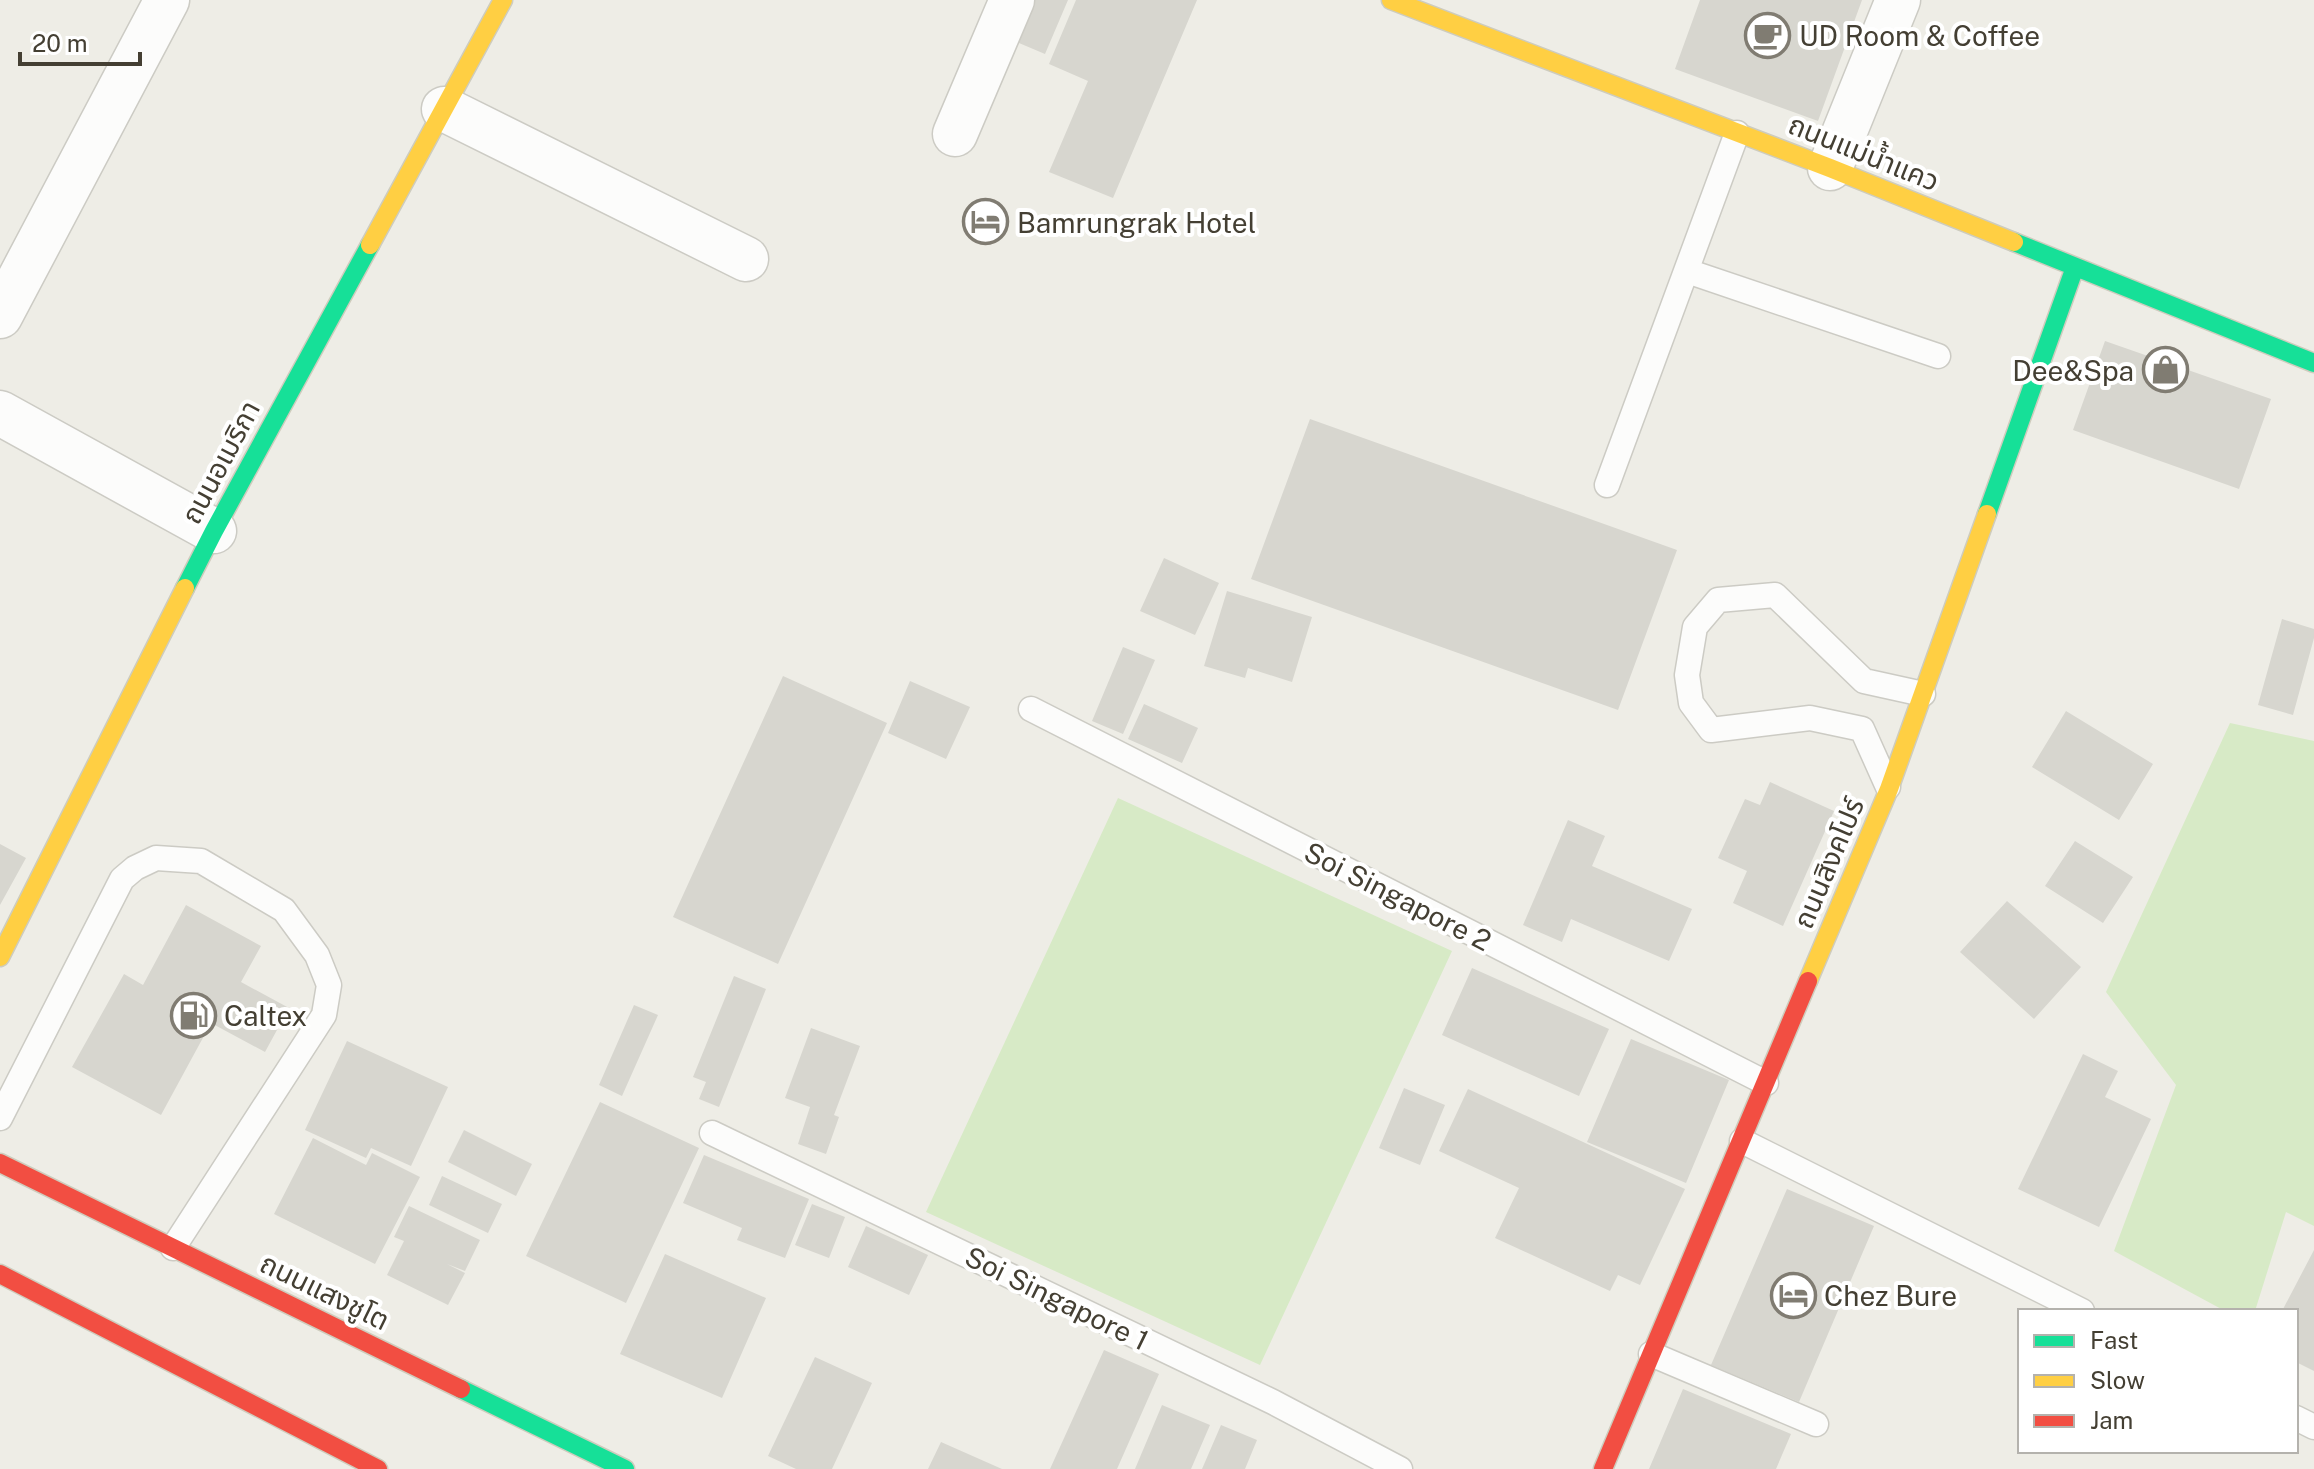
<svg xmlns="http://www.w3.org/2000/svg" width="2314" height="1469" font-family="'Public Sans','Noto Sans Thai',sans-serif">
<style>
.green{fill:#d7eac6}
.building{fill:#d7d6cf}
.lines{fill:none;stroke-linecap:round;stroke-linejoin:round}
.lane-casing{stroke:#cccbc4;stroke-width:27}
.street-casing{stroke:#cccbc4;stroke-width:47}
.fast-casing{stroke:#ceccbd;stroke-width:21}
.slow-casing{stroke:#ceccbd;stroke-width:21}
.jam-casing{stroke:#ceccbd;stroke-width:21}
.lane{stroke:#fcfcfb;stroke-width:24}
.street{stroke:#fcfcfb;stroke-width:44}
.fast{stroke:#16e098;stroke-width:18}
.slow{stroke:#ffcf43;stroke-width:18}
.jam{stroke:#f24e42;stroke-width:18}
.labels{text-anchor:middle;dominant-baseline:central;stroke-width:8;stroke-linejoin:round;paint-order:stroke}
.poi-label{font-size:28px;fill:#443f33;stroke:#fff;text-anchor:start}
.street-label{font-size:28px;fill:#443f33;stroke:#fff}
</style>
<rect width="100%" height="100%" fill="#eeede6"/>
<path class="green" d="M2230,723L2314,741V1226L2286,1212L2255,1311H2225L2114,1251L2176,1085L2106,992Z
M1118,798L1452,951L1260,1365L926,1212Z"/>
<path class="building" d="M1022,0H1068L1045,54L1007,38Z
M1076,0H1197L1113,198L1049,172L1088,81L1049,64Z
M1700,0H1862L1818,121L1675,69Z
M2105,341L2271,399L2239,489L2073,430Z
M1310,419L1677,550L1618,710L1251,579Z
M1164,558L1219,583L1195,635L1140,611Z
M1227,591L1312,617L1292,682L1248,668L1245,678L1204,666Z
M2282,619L2314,629V638L2293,715L2258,705Z
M1123,647L1155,660L1123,734L1092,721Z
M783,676L887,723L778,964L673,917Z
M910,681L970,707L946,759L888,733Z
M1144,704L1198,728L1182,763L1128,739Z
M2066,711L2153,764L2119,820L2032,767Z
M1770,782L1834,811L1783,926L1733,903L1747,871L1718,858L1745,799L1760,805Z
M1568,820L1605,836L1592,866L1692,909L1669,961L1571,919L1562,942L1523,925Z
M2075,841L2133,877L2103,923L2045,886Z
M0,844L26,858L0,905Z
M2007,901L2081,967L2034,1019L1960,952Z
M186,905L261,946L241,982L289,1008L265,1052L211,1023L161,1115L72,1067L124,974L143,985Z
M1472,968L1609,1029L1579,1096L1442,1035Z
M734,976L766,989L719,1107L699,1099L706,1082L693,1077Z
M634,1005L658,1015L622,1096L599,1085Z
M811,1028L860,1046L834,1115L839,1117L826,1154L798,1144L810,1107L785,1098Z
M1631,1039L1729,1080L1686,1183L1587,1142Z
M347,1041L448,1087L411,1166L371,1148L366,1158L305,1130Z
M2083,1054L2118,1071L2105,1097L2151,1119L2099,1227L2018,1189Z
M1404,1088L1445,1105L1420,1165L1379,1148Z
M1468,1089L1685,1189L1640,1285L1618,1275L1610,1291L1495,1238L1519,1188L1439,1151Z
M600,1102L699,1148L626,1303L526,1256Z
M464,1130L532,1164L516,1196L448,1162Z
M313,1138L366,1165L372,1153L420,1177L375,1264L274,1214Z
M704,1155L809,1199L785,1258L737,1240L742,1228L683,1203Z
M442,1176L502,1204L488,1233L429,1205Z
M1787,1189L1874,1226L1799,1402L1711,1365Z
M812,1204L845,1217L829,1258L795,1245Z
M409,1206L480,1240L465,1271L447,1264L465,1273L448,1305L387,1275L404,1241L394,1237Z
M866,1226L928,1255L909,1295L848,1267Z
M2314,1250V1371L2296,1362V1311H2282Z
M665,1254L766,1298L722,1398L620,1354Z
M1104,1350L1159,1374L1117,1469H1050Z
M815,1357L872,1383L832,1469H796L768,1456Z
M1683,1389L1791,1434L1776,1469H1649Z
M1162,1405L1210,1425L1191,1469H1135Z
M1221,1425L1257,1440L1245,1469H1202Z
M941,1442L1002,1469H928Z"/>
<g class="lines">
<defs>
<path id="lane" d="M1687,271L1938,356
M1607,485L1737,133
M1031,709L1766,1083
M1888,787L1862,729L1810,718L1711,730L1691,703L1687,675L1695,627L1718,600L1775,595L1864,681L1923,694
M0,1118L122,879L135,868L156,858L201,861L284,910L317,955L329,985L324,1015L173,1248
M712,1133L1273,1402L1400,1469
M1742,1141L2082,1311
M1651,1354L1816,1424
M2296,1418L2314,1427"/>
<path id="street" d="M444,109L746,259
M955,134L1012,0
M1830,168L1898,0
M0,316L167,0
M0,413L214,531"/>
<path id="fast" d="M2014,242L2314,363
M1987,514L2075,267
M185,588L214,531L370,245
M461,1389L625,1469"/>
<path id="slow" d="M1391,0L1830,168L2014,242
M370,245L503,0
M0,957L185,588
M1808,981L1889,789L1987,514"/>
<path id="jam" d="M0,1163L461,1389
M0,1274L378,1469
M1603,1469L1808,981"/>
</defs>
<use href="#lane" class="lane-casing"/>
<use href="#street" class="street-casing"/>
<use href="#fast" class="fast-casing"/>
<use href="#slow" class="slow-casing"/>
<use href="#jam" class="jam-casing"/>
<use href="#lane" class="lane"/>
<use href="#street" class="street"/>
<use href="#fast" class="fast"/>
<use href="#slow" class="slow"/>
<use href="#jam" class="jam"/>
</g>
<defs>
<symbol id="cafe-ring" viewBox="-11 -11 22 22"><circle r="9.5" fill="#fff" stroke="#807c72" stroke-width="1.5"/><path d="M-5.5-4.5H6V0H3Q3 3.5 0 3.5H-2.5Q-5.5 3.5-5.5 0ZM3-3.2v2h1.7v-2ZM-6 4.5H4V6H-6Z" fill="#807c72"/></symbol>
<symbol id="hotel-ring" viewBox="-11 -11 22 22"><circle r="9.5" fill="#fff" stroke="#807c72" stroke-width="1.5"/><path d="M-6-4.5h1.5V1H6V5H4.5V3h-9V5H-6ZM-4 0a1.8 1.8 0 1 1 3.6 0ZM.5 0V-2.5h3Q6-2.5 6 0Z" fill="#807c72"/></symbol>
<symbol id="shop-ring" viewBox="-11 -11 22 22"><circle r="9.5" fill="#fff" stroke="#807c72" stroke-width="1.5"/><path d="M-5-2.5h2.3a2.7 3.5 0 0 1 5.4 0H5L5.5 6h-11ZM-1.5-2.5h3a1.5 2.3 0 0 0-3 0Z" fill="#807c72"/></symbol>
<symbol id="fuel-ring" viewBox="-11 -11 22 22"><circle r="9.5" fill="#fff" stroke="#807c72" stroke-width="1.5"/><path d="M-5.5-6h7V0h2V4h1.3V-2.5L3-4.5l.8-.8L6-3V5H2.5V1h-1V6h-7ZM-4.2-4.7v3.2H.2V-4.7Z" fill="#807c72"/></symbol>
</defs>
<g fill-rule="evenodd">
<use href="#cafe-ring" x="1742" y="10" width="51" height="51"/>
<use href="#hotel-ring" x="960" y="196" width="51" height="51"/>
<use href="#shop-ring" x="2140" y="344" width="51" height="51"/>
<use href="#fuel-ring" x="168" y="990" width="51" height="51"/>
<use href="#hotel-ring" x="1768" y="1270" width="51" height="51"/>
</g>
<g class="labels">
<g class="poi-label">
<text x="1799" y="35">UD Room &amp; Coffee</text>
<text x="1017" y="222">Bamrungrak Hotel</text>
<text x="2134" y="370" text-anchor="end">Dee&amp;Spa</text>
<text x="224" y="1015">Caltex</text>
<text x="1824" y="1295">Chez Bure</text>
</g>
<g class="street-label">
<text transform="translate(1864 152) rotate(22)">ถนนแม่น้ำแคว</text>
<text transform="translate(220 462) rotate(-62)">ถนนอเมริกา</text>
<text transform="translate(1828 863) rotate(-67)">ถนนสิงคโปร์</text>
<text transform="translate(1398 896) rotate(27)">Soi Singapore 2</text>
<text transform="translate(325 1291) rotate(26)">ถนนแสงชูโต</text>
<text transform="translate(1057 1298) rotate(26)">Soi Singapore 1</text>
</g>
</g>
<rect x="2018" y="1309" width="280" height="144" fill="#ffffff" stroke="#b4b2ad" stroke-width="2"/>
<rect x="2034" y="1335" width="40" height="12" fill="#16e098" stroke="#b4b2ad" stroke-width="2"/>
<text x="2090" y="1349" font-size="24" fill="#443f33">Fast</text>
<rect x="2034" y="1375" width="40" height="12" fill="#ffcf43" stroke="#b4b2ad" stroke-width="2"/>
<text x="2090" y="1389" font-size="24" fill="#443f33">Slow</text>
<rect x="2034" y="1415" width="40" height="12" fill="#f24e42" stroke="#b4b2ad" stroke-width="2"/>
<text x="2090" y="1429" font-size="24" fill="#443f33">Jam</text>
<path d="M20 52v12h120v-12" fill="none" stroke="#443f33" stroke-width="4"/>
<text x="32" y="52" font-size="24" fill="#443f33" stroke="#ffffff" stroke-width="6" paint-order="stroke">20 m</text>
</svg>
